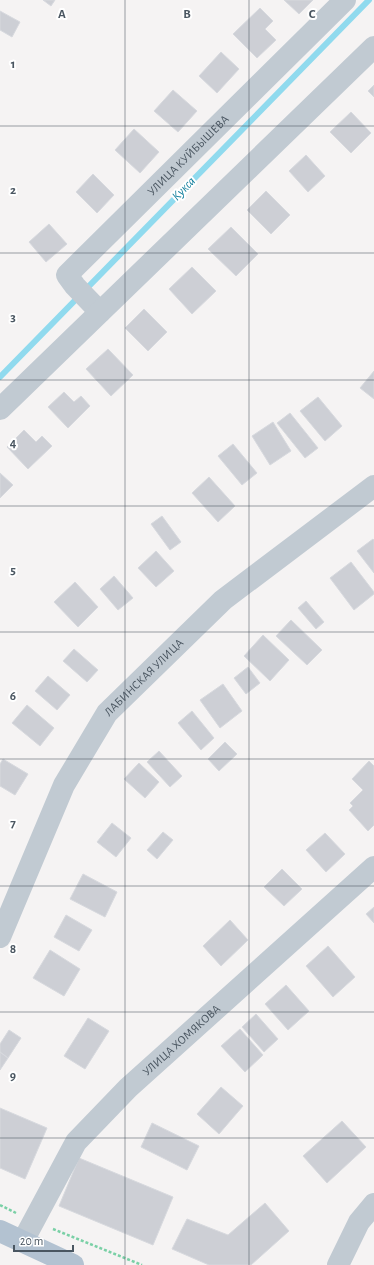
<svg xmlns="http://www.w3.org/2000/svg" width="374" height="1265" font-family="'Alegreya Sans',sans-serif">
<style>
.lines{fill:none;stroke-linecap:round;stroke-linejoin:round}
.stream{stroke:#90daee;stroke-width:6}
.building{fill:#cdcfd5;stroke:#d7d9de}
.path{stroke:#7ad0a6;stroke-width:2.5;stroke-dasharray:3 2;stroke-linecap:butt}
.street{stroke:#c1cad2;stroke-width:22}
.primary{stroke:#b3c2d1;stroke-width:22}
.grid{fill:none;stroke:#4a5661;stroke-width:1;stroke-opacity:0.55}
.labels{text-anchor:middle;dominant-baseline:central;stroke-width:4;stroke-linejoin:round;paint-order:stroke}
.street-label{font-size:12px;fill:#4a5661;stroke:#fff}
.water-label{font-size:13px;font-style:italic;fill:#0c7c9b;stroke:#fff}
.grid-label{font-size:13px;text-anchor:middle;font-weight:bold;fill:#4a5661;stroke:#fff;stroke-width:4;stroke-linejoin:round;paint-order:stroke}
</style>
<rect width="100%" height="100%" fill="#f5f3f3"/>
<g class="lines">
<path class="stream" d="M0,377L369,0"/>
</g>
<path class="building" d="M43,0H55L51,6Z
M284,0H313L299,14Z
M260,8L273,21L265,29L276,40L257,58L233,34Z
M0,11L20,22L12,37L0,30Z
M221,52L239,69L217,93L199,76Z
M374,85V97L368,91Z
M173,90L197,111L178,132L154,111Z
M351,112L371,133L351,153L330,132Z
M134,129L159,152L140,173L115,150Z
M306,155L325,176L308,192L289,171Z
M93,174L114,195L97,213L76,192Z
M266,191L290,215L271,234L247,210Z
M49,224L67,244L46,262L29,242Z
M231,227L258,254L236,276L208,249Z
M192,267L216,291L192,314L169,289Z
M144,309L167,332L148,351L125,328Z
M108,349L133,375L111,396L86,369Z
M374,371V399L360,388Z
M64,392L74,402L81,396L90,406L68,428L48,407Z
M318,397L342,426L325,441L300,411Z
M290,413L318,448L305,458L277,423Z
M273,422L291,451L270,465L252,436Z
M24,430L36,442L42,436L52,446L28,469L7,447Z
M233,444L257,473L242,485L218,456Z
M0,473L13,485L0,498Z
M209,477L235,506L218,522L192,493Z
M162,516L181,542L170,550L151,524Z
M373,539L374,540V573L357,551Z
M156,551L174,571L156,587L138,568Z
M351,562L374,592V594L354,610L330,578Z
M114,576L133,598L118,610L100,589Z
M75,582L98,607L78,627L54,602Z
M306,601L324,622L316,629L298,608Z
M291,620L322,650L307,665L276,636Z
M263,635L289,660L270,681L244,656Z
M74,649L98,670L87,682L63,661Z
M248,667L260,683L246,694L234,678Z
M48,676L70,695L57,710L35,691Z
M223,684L242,711L220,728L200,700Z
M27,705L54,728L40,746L12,723Z
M192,711L214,738L201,750L178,723Z
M225,742L237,754L219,771L208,759Z
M159,751L182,776L170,787L147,762Z
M3,759L28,774L15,795L0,786V764Z
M369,761L374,766V825L368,831L349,810L353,806L350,803L363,790L352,779Z
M139,763L159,782L145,798L124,779Z
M112,823L131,838L116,857L97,842Z
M163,832L173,840L157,859L147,850Z
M325,833L345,854L326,872L306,850Z
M282,869L302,889L284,906L264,887Z
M83,874L117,892L105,917L70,899Z
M374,907V923L366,914Z
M66,915L92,930L79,951L54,937Z
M230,920L248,940L221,966L203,946Z
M328,946L355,977L333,997L306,966Z
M50,950L80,969L64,996L33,978Z
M286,985L309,1011L288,1030L265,1004Z
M256,1014L278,1039L264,1052L242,1027Z
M88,1018L109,1031L85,1069L64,1056Z
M240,1029L263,1055L245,1072L221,1046Z
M9,1030L21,1038L8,1058L0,1052V1044Z
M0,1052L8,1058L0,1070Z
M221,1087L243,1106L219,1134L197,1114Z
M0,1108L47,1128L25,1179L0,1168Z
M342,1121L366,1147L327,1183L303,1156Z
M152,1123L199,1146L187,1170L141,1147Z
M79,1158L173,1197L153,1245L59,1206Z
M265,1203L289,1231L251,1265H209L172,1249L187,1219L228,1235Z"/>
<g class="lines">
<path class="path" d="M0,1205L16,1213
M53,1229L142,1265"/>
<g class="street">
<path id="s1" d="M100,312L75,286L67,275L345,0"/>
<path d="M0,409L374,47"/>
<path id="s2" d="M0,937L64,785L107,713L223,600L374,486"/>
<path id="s3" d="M23,1241L76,1142L128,1088L374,867"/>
<path d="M338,1265L359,1222L374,1204"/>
</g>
<path class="primary" d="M0,1231L73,1265"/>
</g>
<path class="grid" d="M125,0V1265M249,0V1265M0,126H374M0,253H374M0,380H374M0,506H374M0,632H374M0,759H374M0,886H374M0,1012H374M0,1138H374"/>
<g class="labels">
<g class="street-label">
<text stroke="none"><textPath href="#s1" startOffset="220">УЛИЦА КУЙБЫШЕВА</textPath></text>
<text stroke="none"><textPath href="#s2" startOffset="300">ЛАБИНСКАЯ УЛИЦА</textPath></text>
<text stroke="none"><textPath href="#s3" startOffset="259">УЛИЦА ХОМЯКОВА</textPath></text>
</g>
<g class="water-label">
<text transform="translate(184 189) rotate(-46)">Кукса</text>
</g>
</g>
<g class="grid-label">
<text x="62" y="18">A</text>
<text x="187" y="18">B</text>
<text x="312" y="18">C</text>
<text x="13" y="68">1</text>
<text x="13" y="194">2</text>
<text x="13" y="321">3</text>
<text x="13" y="447">4</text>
<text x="13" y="574">5</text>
<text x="13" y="700">6</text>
<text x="13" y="827">7</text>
<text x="13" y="953">8</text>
<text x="13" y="1080">9</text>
</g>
<path d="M14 1245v6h59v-6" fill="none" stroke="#4a5661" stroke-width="2"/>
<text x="20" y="1245" font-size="12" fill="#4a5661" stroke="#ffffff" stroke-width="3" paint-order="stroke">20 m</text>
</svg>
